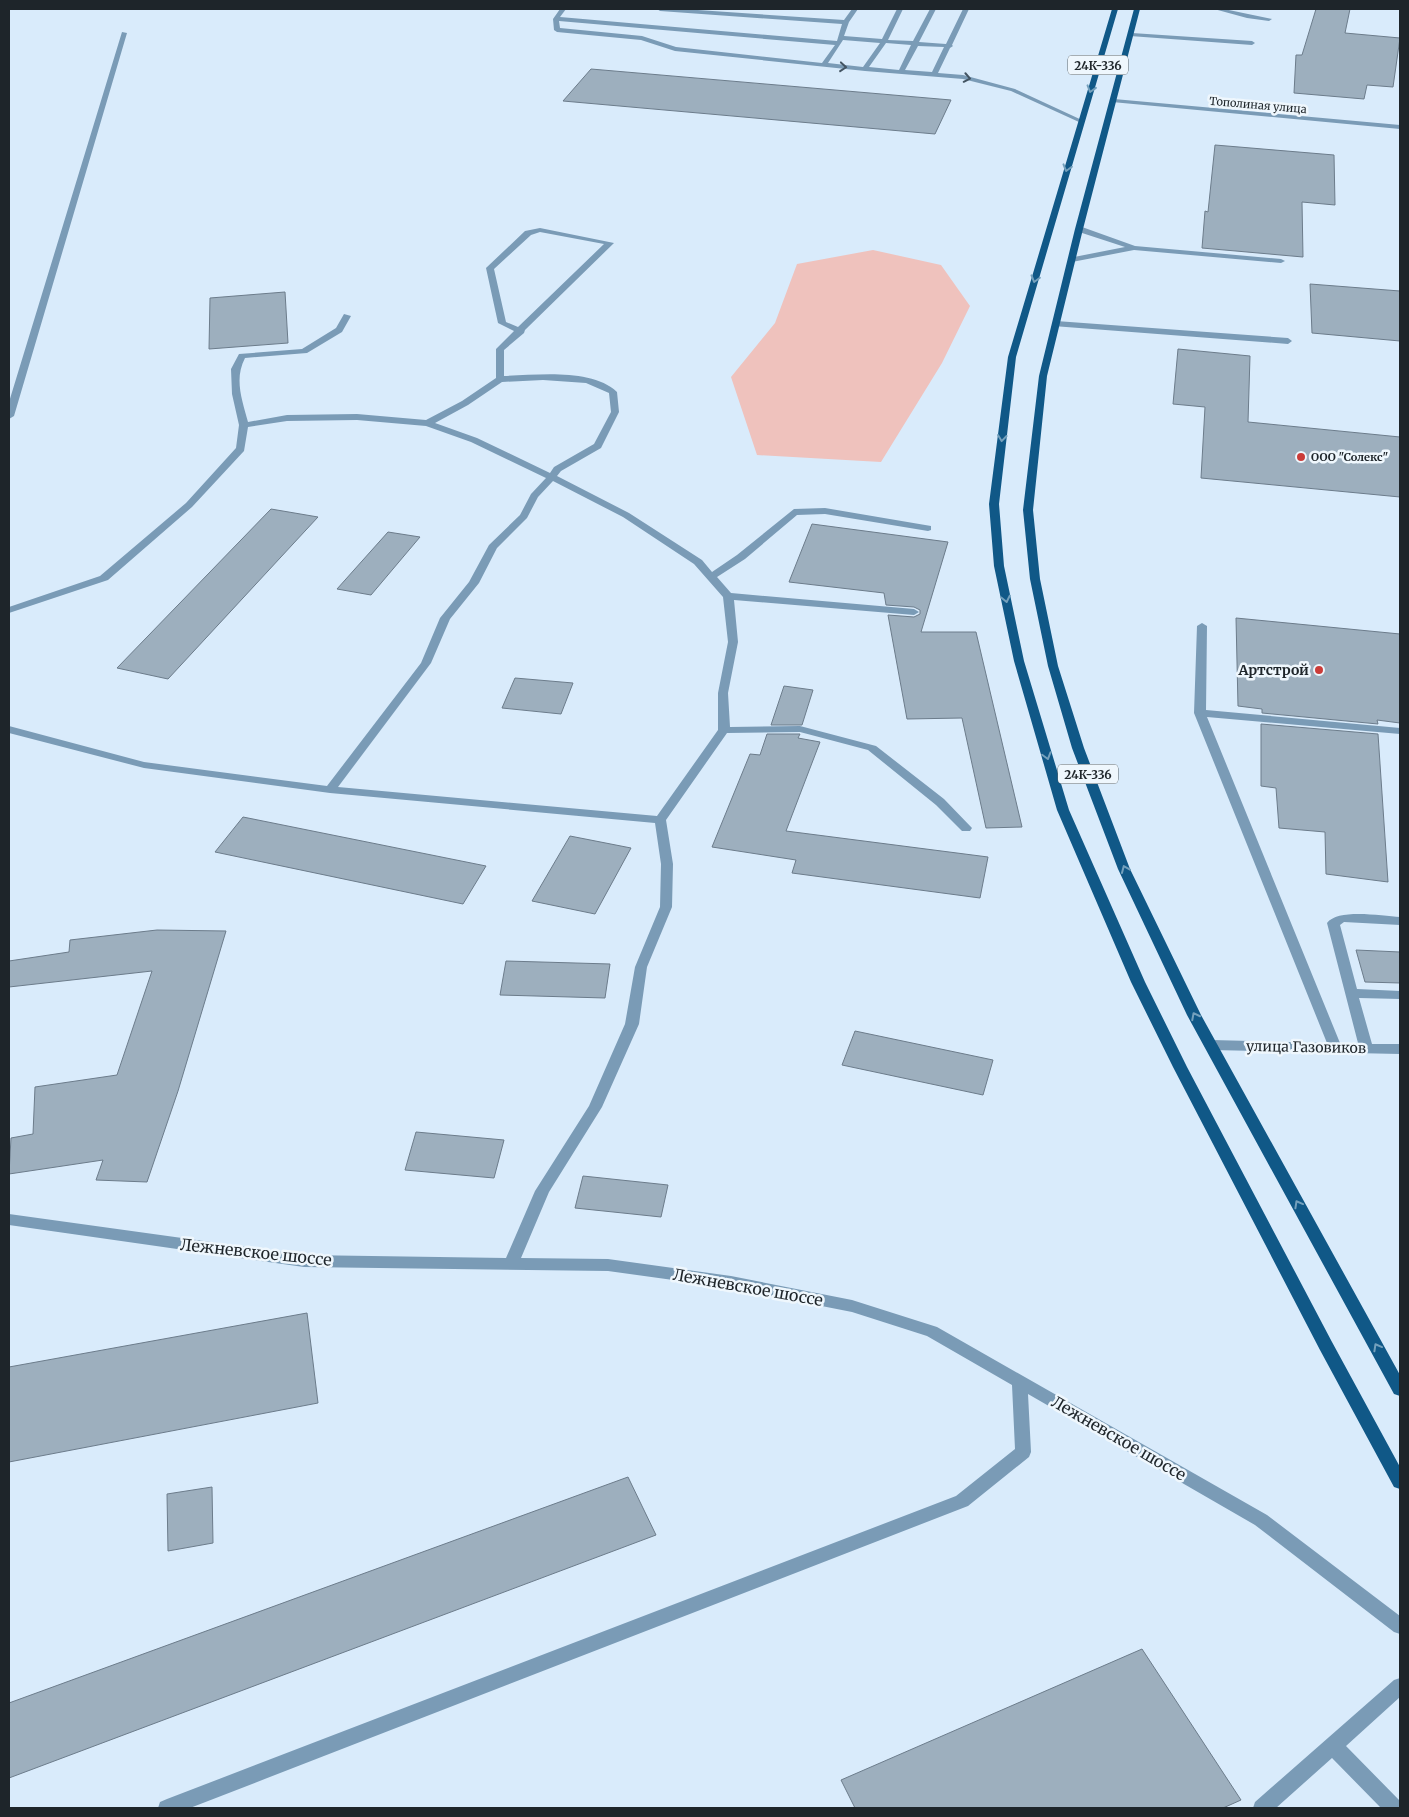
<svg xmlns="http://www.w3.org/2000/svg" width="1409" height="1817" font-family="Merriweather,serif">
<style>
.green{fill:#efc2bd}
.building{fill:#9dafbe;stroke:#6c7c8b}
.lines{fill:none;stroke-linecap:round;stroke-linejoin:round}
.minor{fill:#7a9bb6;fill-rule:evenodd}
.major{fill:#105887;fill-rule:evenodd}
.oneway{stroke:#435462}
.oneway2{stroke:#74a0bc}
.poi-dot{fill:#cb3c39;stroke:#eff7fd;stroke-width:2}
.labels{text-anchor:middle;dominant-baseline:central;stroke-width:5;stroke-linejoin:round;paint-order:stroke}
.far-street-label{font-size:11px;fill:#1e252a;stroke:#eff7fd}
.far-poi-label{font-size:11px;font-weight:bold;fill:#1e252a;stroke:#eff7fd;text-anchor:start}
.shield{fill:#eff7fd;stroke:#5d6469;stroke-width:1}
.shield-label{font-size:12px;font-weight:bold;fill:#1e252a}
.poi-label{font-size:14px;font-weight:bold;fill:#1e252a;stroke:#eff7fd;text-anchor:end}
.street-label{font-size:14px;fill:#1e252a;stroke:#eff7fd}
.near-street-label{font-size:16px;fill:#1e252a;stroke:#eff7fd}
</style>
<rect width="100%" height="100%" fill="#d9ebfb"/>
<path class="green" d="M873,250L941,265L970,306L942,363L881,462L757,455L731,377L775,323L797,264Z"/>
<path class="building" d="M1316,9H1350L1345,33L1400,38L1393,87L1367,85L1364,99L1294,93L1296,55H1302Z
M591,69L951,100L935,134L563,101Z
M1215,145L1334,155L1335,205L1302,202L1303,257L1202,248L1205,211L1208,212Z
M1310,284L1400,291V341L1312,333Z
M285,292L288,343L209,349L210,298Z
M1178,349L1250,356L1248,422L1400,437V497L1201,478L1205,407L1173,404Z
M271,509L318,517L168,679L117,668Z
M812,524L948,542L921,632H976L1022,827L986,828L962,718L907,719L888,615L914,617L920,614V610L914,607L886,605L884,593L789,582Z
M388,532L420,537L371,595L337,589Z
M1236,618L1400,634V723L1377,720L1378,724L1262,713V709L1238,706Z
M515,678L573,683L561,714L502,708Z
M784,686L813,690L802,725H771Z
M1261,724L1378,734L1388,882L1326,874L1325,832L1279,828L1276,788L1261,786Z
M767,734H800L798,738L820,742L786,831L988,857L980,898L792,873L796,860L712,847L750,754L760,755Z
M243,817L486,866L463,904L215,852Z
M570,836L631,848L595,914L532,901Z
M157,930L226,931L178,1091L147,1182L96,1180L103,1160L9,1174L11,1138L33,1134L35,1087L117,1075L152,971L9,987V961L69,952L70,940Z
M1356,950L1400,952V983L1365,982Z
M506,961L610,964L605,998L500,995Z
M855,1031L993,1060L983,1095L842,1065Z
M416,1132L504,1140L494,1178L405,1170Z
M583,1176L668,1185L661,1217L575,1208Z
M307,1313L318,1403L9,1462V1367Z
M628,1477L656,1535L9,1778V1703Z
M212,1487L213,1543L168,1551L167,1494Z
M1142,1649L1241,1800L1223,1808H855L841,1780Z"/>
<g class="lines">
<path class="minor" d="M560,9H566L560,17L837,41L842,24L660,11L657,9H683L844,20L852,9H858L849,22L844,36L882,39L897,9H903L888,40L913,41L930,9H936L919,42L946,44L963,9H969L952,45L953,46L950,48L938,73L963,75L1015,89L1084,121L1079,122L1011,91L963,79L865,71L675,51L641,40L557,32L554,30L553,19ZM559,21L835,45L822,63L676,47L642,36L560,28ZM843,40L880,43L863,67L828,63ZM886,43L911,45L899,70L869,67ZM918,46L944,47L932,72L905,70Z
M1214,9H1224L1272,19L1269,21L1247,18Z
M122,32L127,33L14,416L9,419V402Z
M1132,33L1252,41L1255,43L1252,45L1130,36V34Z
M1114,99L1400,125V129L1112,102V100Z
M1076,227H1082L1135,246L1281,259L1285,261L1281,263L1134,250L1072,262H1069V258L1125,247L1076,231Z
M540,228L614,243L525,330L524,333L504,350V376C537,375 592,368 617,392L619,412L601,448L561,471L557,476L629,513L702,560L712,572L737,555L794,509L825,508L931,526V530L928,531L825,514L797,515L745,559L717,577L731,593L914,609L919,612L914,615L734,600L738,642L728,693L730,727L800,726L876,746L944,799L972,828L970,831H962L936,805L868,750L800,732L727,733L666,820L673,864L672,907L647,967L639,1024L602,1107L549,1192L521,1258L608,1259L731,1276L852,1300L937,1327L1267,1515L1400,1616V1634L1394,1632L1255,1525L1028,1394L1031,1452L1029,1457L968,1506L190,1808H158L160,1802L167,1799L956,1496L1015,1449L1012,1385L927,1336L852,1312L731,1288L608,1271L304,1267L9,1225V1214L304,1255L506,1258L535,1191L589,1106L625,1024L635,967L660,907L661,864L655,823L330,793L144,768L9,733V726L144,762L327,786L421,663L440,618L469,582L489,545L520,515L531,494L546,478L471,442L426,426L357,420L287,421L248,427L244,451L192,507L108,580L9,613V607L100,576L186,503L236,448L239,425L232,394L231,369L239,354L302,349L336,328L344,314L351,316L342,332L307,353L245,358C234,379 242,400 248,422L287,415L357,414L426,420L462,401L496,378V349L514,331L498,323L486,268L525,231ZM540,232L604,244L518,327L506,322L494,269L531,235ZM543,380L586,383L609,393L611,412L594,444L554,467L550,473L477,438L435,423L468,405L502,382ZM553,481L623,517L694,564L723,597L728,642L718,693V730L657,816L338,787L431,663L450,619L479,583L497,548L527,518L538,497Z
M1056,321L1288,338L1292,341L1288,344L1053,326L1052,324Z
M1202,623L1207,626L1206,710L1400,728V734L1207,717L1340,1043H1358L1327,923C1338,908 1382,916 1400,917V925L1344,922L1340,925L1357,989L1400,991V999L1359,998L1372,1044H1400V1054L1211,1050L1206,1048L1204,1045L1206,1042L1211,1040L1327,1043L1194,713L1197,626Z
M1400,1678V1697L1346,1746L1400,1801V1808H1381L1332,1758L1276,1808H1253L1255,1802L1394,1680Z"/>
<path class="major" d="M1112,9H1118L1016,357L999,504L1004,566L1024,661L1069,810L1145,982L1187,1067L1332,1342L1400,1467V1489L1394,1487L1320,1350L1173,1067L1131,982L1057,810L1014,661L994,566L989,504L1008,357Z
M1134,9H1140L1083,229L1047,376L1033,510L1040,579L1058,666L1084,748L1130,869L1201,1015L1400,1375V1396L1394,1394L1187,1015L1118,869L1072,748L1048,666L1030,579L1023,510L1039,376L1075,229Z"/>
</g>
<defs><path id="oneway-chevron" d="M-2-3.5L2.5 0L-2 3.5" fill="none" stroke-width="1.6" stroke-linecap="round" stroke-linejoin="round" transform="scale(1.25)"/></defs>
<g class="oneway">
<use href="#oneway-chevron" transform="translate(843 67) rotate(5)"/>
<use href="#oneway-chevron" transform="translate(967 78) rotate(11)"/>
</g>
<g class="oneway2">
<use href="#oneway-chevron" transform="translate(1091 89) rotate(107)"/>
<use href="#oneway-chevron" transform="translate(1067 168) rotate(106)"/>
<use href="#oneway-chevron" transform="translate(1035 279) rotate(106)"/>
<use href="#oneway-chevron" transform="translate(1002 438) rotate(97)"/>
<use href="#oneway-chevron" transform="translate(1006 599) rotate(78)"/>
<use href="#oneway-chevron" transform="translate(1047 756) rotate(74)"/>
<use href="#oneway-chevron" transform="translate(1125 869) rotate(-113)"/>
<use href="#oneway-chevron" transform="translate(1195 1016) rotate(-117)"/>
<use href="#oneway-chevron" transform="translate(1298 1204) rotate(-119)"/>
<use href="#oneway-chevron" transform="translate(1377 1347) rotate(-119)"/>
</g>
<g class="poi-dot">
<circle cx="1301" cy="457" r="5"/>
<circle cx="1319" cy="670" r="5"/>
</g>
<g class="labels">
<g class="far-street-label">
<text transform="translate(1258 105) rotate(5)">Тополиная улица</text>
</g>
<g class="far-poi-label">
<text x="1311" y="457">ООО "Солекс"</text>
</g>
<g class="shield">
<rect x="1068" y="55.5" width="60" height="19" rx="4"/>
<rect x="1058" y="764.5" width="60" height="19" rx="4"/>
</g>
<g class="shield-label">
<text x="1098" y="65">24К-336</text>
<text x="1088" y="774">24К-336</text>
</g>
<g class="poi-label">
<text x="1309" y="670">Артстрой</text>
</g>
<g class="street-label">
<text transform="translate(1306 1047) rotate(1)">улица Газовиков</text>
</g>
<g class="near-street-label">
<text transform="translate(256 1252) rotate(6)">Лежневское шоссе</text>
<text transform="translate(748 1287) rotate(10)">Лежневское шоссе</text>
<text transform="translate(1119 1438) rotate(30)">Лежневское шоссе</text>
</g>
</g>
<rect width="1409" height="1817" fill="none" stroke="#1e252a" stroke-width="20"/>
</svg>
